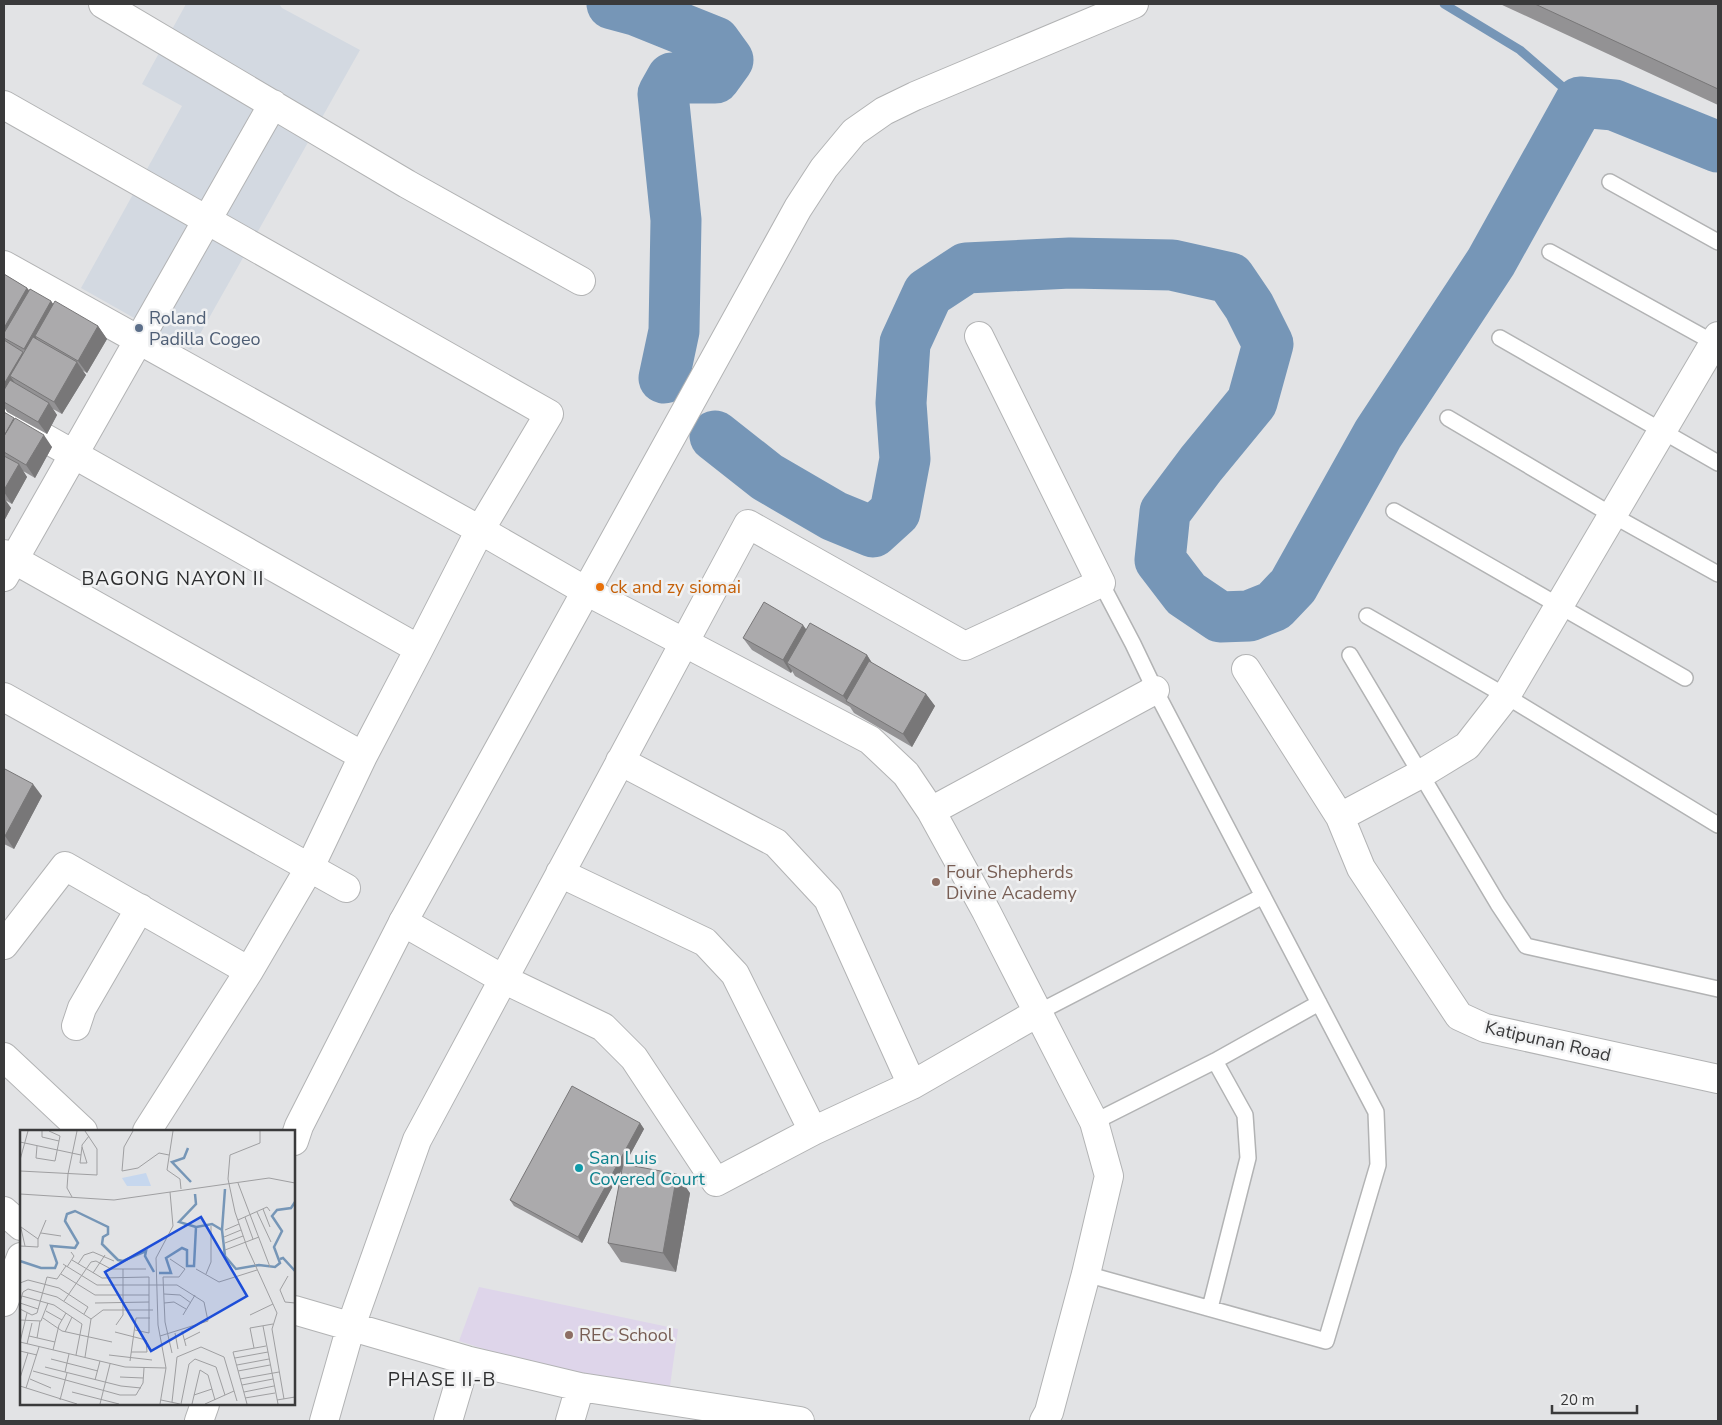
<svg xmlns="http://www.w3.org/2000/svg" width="1722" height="1425" font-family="'Nunito Sans',sans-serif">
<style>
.built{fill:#d3d9e1}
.education{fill:#ded5ea}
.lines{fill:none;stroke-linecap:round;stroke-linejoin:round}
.stream{stroke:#7696b7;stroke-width:9}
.river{stroke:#7696b7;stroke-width:51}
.lane-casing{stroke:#b2b3b4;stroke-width:18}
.street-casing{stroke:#b2b3b4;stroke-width:30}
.secondary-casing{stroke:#b2b3b4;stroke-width:30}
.lane{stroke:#fff;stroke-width:15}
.street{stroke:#fff;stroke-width:28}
.secondary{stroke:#fff;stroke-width:28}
.wall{fill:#939294}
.shaded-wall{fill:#787778}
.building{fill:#abaaac;stroke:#787778}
.service-dot{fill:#5c6f8a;stroke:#f0f1f2;stroke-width:2}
.food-dot{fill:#e8710a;stroke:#f0f1f2;stroke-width:2}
.education-dot{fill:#8d6e63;stroke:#f0f1f2;stroke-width:2}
.culture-dot{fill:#0f9aa8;stroke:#f0f1f2;stroke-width:2}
.labels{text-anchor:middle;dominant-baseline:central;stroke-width:5;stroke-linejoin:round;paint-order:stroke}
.service-label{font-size:18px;fill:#4e5e75;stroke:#f0f1f2;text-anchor:start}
.food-label{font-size:18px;fill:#c56008;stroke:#f0f1f2;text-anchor:start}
.education-label{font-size:18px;fill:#785e54;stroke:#f0f1f2;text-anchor:start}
.street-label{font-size:18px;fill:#3a3a3b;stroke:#f0f1f2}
.culture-label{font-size:18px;fill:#0d838f;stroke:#f0f1f2;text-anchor:start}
.neighbourhood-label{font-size:19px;letter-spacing:1px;fill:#2d2e2f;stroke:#f0f1f2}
.inset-river{fill:none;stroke:#7696b7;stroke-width:2.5}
.inset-road{fill:none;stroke:#9f9fa1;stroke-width:1}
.view{fill:#1d4ed8;fill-opacity:0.15;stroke:#1d4ed8;stroke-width:2.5}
.inset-edge{fill:none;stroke:#3a3a3b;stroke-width:2.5}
</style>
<rect width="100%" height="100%" fill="#e2e3e5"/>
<path class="built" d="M186,4H279L282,8L360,50L191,350L81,288L182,106L142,84Z"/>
<path class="education" d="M479,1287L678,1329L669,1393L575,1378L459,1341Z"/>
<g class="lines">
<path class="stream" d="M1444,4L1520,50L1580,102"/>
<path class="river" d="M612,4L638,11L715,42L728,60L715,78H672L663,94L676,220L674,331L664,378
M715,436L767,477L834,516L873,532L895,512L905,459L901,403L905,343L928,293L966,268L1070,263L1172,265L1230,278L1249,306L1268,344L1252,402L1201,464L1165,512L1160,560L1186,594L1220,617L1249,616L1274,606L1293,586L1378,434L1491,262L1580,102L1614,105L1718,147"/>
<defs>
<path id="lane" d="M1610,182L1718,242
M1550,252L1718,345
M1500,338L1718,463
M1448,418L1612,515L1718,574
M1394,511L1685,678
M1367,616L1506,696L1718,825
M1350,655L1498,904L1526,946L1718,989
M1039,1012L1263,896
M1094,1122L1215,1061L1319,1003
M1086,1274L1326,1341L1378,1165L1376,1112L1155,690L1133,644L1101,583
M1210,1308L1248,1158L1245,1115L1215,1061"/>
<path id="street" d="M103,4L407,184L581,281
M4,105L549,414L480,530L419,649L363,756L310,867L249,971L147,1131
M4,265L480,530L586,591L870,740L906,774L931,811L986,911L1094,1122L1109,1176L1086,1274L1049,1412L1044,1421
M4,415L419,649
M4,554L363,756
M4,577L273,104
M1246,669L1340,817L1361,868L1459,1016L1485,1028L1718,1079
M4,697L346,888
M620,761L776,843L828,899L912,1085
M931,811L1155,690
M1340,817L1421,774L1467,746L1506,696L1718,336
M560,873L705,942L735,974L813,1131
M403,922L503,979L603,1027L634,1058L716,1182L813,1131L912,1085L1039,1012
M4,945L65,866L249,971
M76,1026L82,1008L140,908
M4,1057L83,1131
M4,1211L21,1226
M4,1302L21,1257
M294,1310L466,1360L580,1387L800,1421
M324,1421L351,1326L417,1140L748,524L965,646L1101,583L979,336
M448,1421L466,1360
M570,1421L580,1387"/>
<path id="secondary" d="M294,1141L299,1126L403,922L798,208L824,168L854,132L884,111L915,96L1134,4
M199,1421L205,1404"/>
</defs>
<use href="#lane" class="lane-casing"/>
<use href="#street" class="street-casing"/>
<use href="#secondary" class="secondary-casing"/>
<use href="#lane" class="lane"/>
<use href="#street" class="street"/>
<use href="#secondary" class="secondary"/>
</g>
<path class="wall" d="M1500,4H1718V105Z
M4,274L27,288L29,290L51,301L53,304L98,326L107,339L87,373L82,370L86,375L62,414L53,409L57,415L47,434L7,412L4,407Z
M4,412L52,447L35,478L23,471L27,477L12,504L5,500L11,508L4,521Z
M806,629L867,655L872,663L926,694L935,706L912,747L854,713L850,707L795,676L792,671L791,673L752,650L743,638Z
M4,771L42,796L14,849L4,844Z
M640,1123L644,1129L625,1164L690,1193L676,1272L621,1262L608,1243L622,1169L582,1243L514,1206L510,1200Z"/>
<path class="shaded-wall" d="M27,288L36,300L4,338V328Z
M51,301L60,314L35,336L42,346L33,362L24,349Z
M98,326L107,339L87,373L78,361Z
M23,352L32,364L10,376L18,387L4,402V384Z
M77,362L86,375L62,414L54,402Z
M49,403L57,415L47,434L38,422Z
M44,435L52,447L35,478L26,465Z
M19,464L27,477L12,504L4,492V490Z
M4,498L11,508L4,521Z
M803,625L812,637L787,663L792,671L791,673L783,660Z
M867,655L875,668L848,702L843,696Z
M926,694L935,706L912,747L903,734Z
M33,784L42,796L14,849L5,836Z
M640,1123L644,1129L582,1243L578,1237Z
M677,1174L690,1193L676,1272L663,1253Z"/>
<path class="building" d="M1535,4H1718V89Z
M4,274L27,288L4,328Z
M30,289L51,301L24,349L4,338V333Z
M55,301L98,326L78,361L35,336Z
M33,337L77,362L54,402L10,376Z
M4,340L23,352L4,384Z
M10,380L49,403L38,422L4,402V390Z
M4,412L14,418L4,436Z
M15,418L44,435L26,465L4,452V436Z
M4,456L19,464L4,490Z
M764,602L803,625L783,660L743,638Z
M810,623L867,655L843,696L787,663Z
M869,661L926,694L903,734L846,701Z
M5,769L33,784L5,836H4V771Z
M572,1086L640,1123L578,1237L510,1200Z
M623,1164L677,1174L663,1253L608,1243Z"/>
<circle class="service-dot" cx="139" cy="328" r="5"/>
<circle class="food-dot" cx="600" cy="587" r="5"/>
<g class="education-dot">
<circle cx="936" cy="882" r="5"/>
<circle cx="569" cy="1335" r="5"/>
</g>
<circle class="culture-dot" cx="579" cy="1168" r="5"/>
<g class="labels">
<g class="service-label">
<text x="149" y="318">Roland<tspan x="149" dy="21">Padilla Cogeo</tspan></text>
</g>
<g class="food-label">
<text x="610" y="587">ck and zy siomai</text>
</g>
<g class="education-label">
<text x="946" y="872">Four Shepherds<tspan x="946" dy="21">Divine Academy</tspan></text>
<text x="579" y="1335">REC School</text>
</g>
<g class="street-label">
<text transform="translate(1548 1041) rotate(13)">Katipunan Road</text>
</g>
<g class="culture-label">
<text x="589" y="1158">San Luis<tspan x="589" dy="21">Covered Court</tspan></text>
</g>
<g class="neighbourhood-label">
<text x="173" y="579">BAGONG NAYON II</text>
<text x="442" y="1380">PHASE II-B</text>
</g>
</g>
<g transform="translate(20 1130)">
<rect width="275" height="275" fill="#e2e3e5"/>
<path d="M126,43L131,56H107L102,48Z" fill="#c6d7ee"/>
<path class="inset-river" d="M168,18L164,28L152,32L171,52M175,64L176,74L159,92L176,97M202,100L205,59M260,129L263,128L275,141M0,131L21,138H35L37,133L31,116L55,118L58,113L45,91L47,84L55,81L88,97V104L83,107L82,114L98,130L103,131L126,121L125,126L134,142M139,143H151L146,128L162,118L167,120V136H174L176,97L192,94L202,100L205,126L216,139L239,135L255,137L260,133L254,117L262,101L252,86L257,80L271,78L275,72"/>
<path class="inset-road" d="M22,1V7L39,11M113,1L104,17L102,41L118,38L139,23L149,25M153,1L147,40L160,49L161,59M240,1V13L210,25L208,49L215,82L227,117L257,183L252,199L264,269M0,12L61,25M17,16L16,28L35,31L40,6L29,1M62,17L67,33H60L62,17V15L69,6M0,30L8,1M0,41L77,45V19L65,1M218,53L250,137M0,64L94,70L249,48L275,53M52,67L47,58L48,44L57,1M243,79L250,97M237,82L251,112M225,87L233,109M218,90L247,77L250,81M0,94L5,116M205,100L219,94M21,103L41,106M204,107L221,100M18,109L26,90M205,113L223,106M0,116L18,117V109L1,97M205,120L239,107M150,129L165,139L159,147H143L145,192L152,223M52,130L82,148L129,147V203L115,200M43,134L77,155H157L184,172L188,191L140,206M58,134L64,125L73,122L94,131M47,137L54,126L51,122M176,139L199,152L237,140M73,143L85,125M41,144L75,165H129M186,144L191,132V96M268,146L260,160L265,172L275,173M0,153L8,150L39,158L68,177L64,184M144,164L160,165L171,173M2,166L34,175L62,194L56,225M44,171L71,132L76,131L91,139H126M0,172L3,162L8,159L37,167L71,189L65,227M0,173L18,179M75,173L129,172M144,173L154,172L166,179M0,179L12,185L17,183L27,147L37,149L46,136M26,181L42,190M7,183L0,212L105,237L146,238M163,185L175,165M230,185L253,174M23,188L42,201L92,212M71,189L83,180H133M0,190L21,191L28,173M96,195L103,185V139M243,196L258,274M162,201L166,216M45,202L52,187M95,202L126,210L127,222H111M155,203L158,219M9,206L35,212M17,208L20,191M164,210L180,202M7,214L12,193M234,218L230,198L253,194M33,220L39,195L46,183M0,221L17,225M89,225L132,230M215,228L248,222M31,229L78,241M110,231L116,188H130M217,235L249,229M25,237L101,256L121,258M13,241L100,265H116L123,253L124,238M218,241L250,235M45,242L49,224M100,247L123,248M0,248L8,223M10,249L31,258M220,249L259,242M75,250L80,231M222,255L253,249M0,256L57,274M6,258L19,217M52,262L99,274M224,262L254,256M174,265L192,259M225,268L255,263M40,270L47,243M141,270L160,274M257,270L275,267M152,272L157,227L181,217L204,227L217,271M80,274L90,234M140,274L146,238L138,195L136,128L153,96L150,62M161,274L169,234L175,229L196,237L205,265M172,274L180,240L188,245L195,270M185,274L214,261M227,274L213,222L246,216"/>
<path class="view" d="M181,87L227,166L131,221L85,142Z"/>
<rect width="275" height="275" class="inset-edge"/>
</g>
<rect width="1722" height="1425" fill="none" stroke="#3a3a3b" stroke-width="10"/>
<path d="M1552 1405v8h85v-8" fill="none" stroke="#3a3a3b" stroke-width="2.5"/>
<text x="1560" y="1405" font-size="15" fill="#3a3a3b" stroke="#f0f1f2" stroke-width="4" paint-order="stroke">20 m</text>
</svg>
